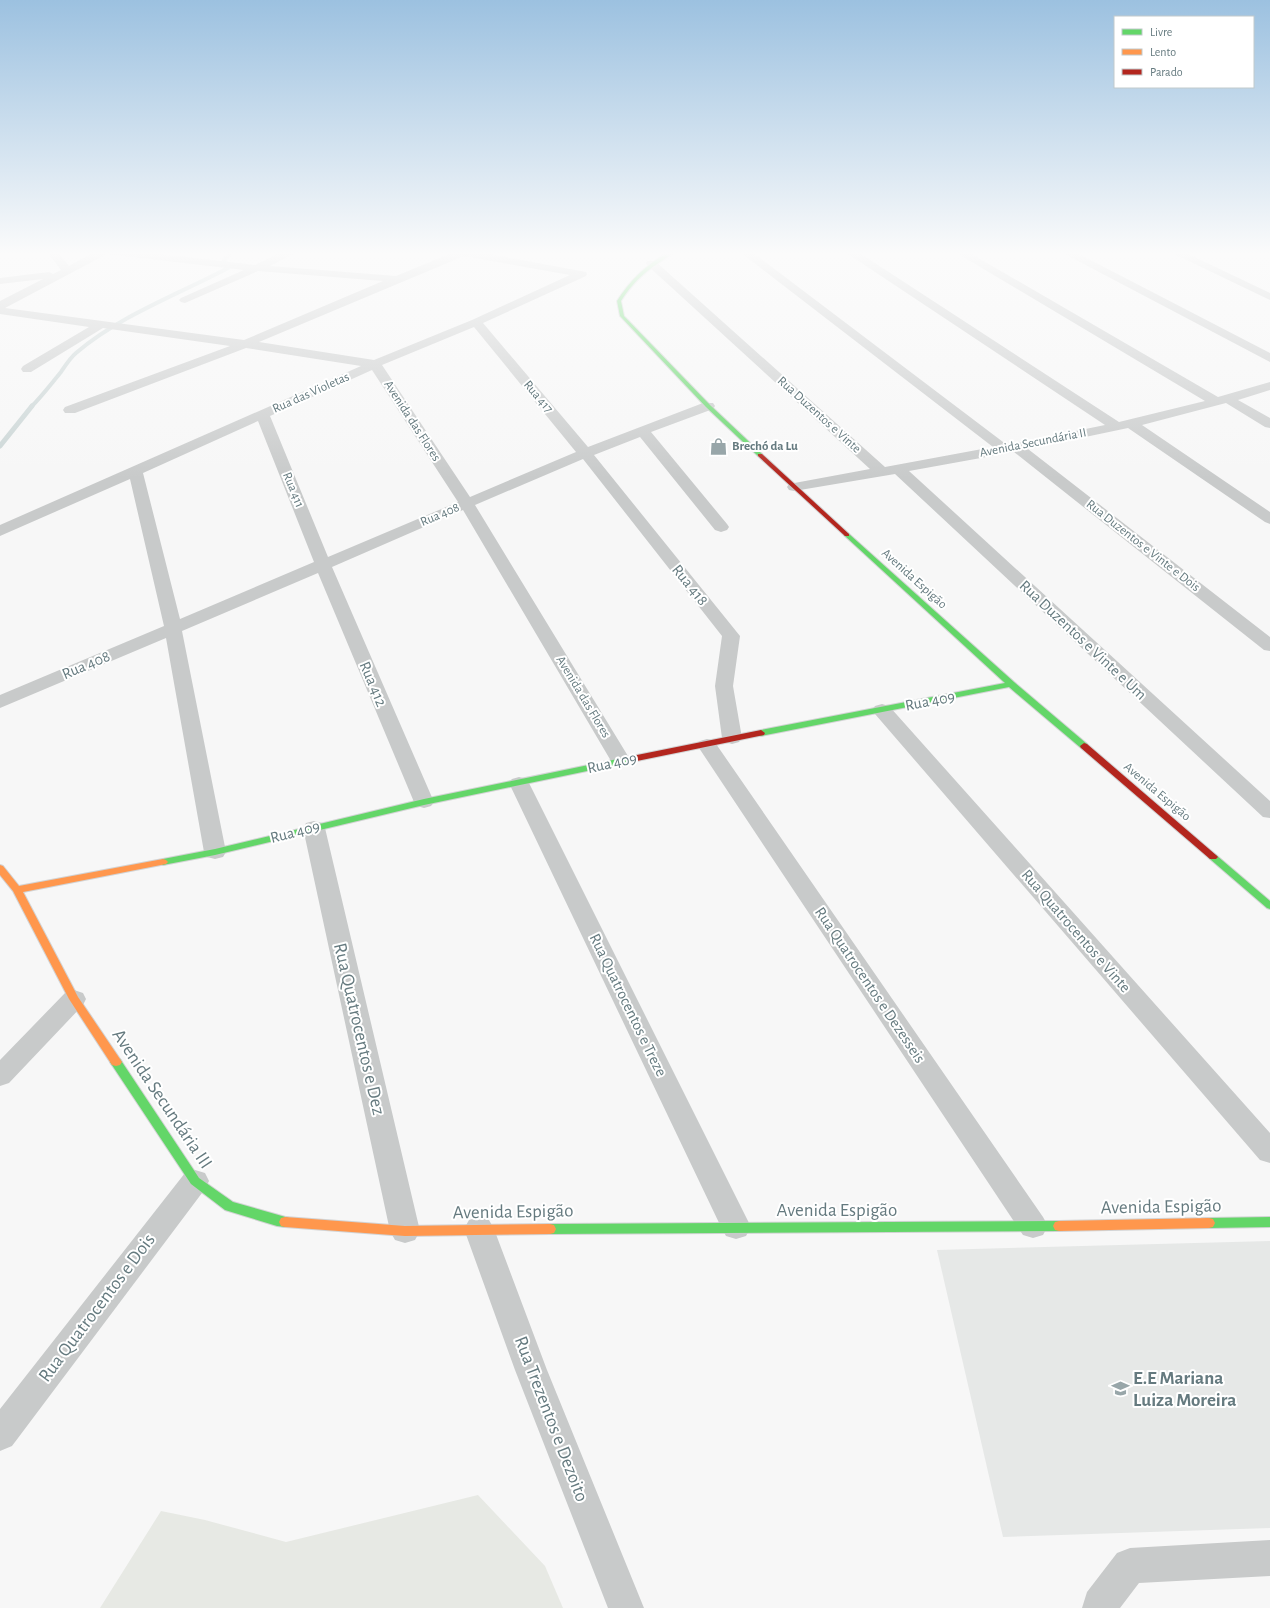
<svg xmlns="http://www.w3.org/2000/svg" width="1270" height="1608" font-family="'Alegreya Sans',sans-serif">
<style>
.built{fill:#e6e8e7}
.green{fill:#e7e9e4}
.lines{fill:none;stroke-linecap:round;stroke-linejoin:round}
.stream-far1{stroke:#cad5d5;stroke-width:4}
.stream{stroke:#cad5d5;stroke-width:5}
.fast-casing{stroke:#d2d3d4;stroke-width:2}
.slow-casing{stroke:#d2d3d4;stroke-width:2}
.jam-casing{stroke:#d2d3d4;stroke-width:2}
.street{fill:#c8caca;fill-rule:evenodd}
.fast{fill:#63d668;fill-rule:evenodd}
.slow{fill:#ff974d;fill-rule:evenodd}
.jam{fill:#b3261e;fill-rule:evenodd}
.labels{text-anchor:middle;dominant-baseline:central;stroke-width:4;stroke-linejoin:round;paint-order:stroke}
.far-street-label{font-size:13px;fill:#657a7f;stroke:#fff}
.far-poi-label{font-size:13px;font-weight:bold;fill:#657a7f;stroke:#fff;text-anchor:start}
.street-label{font-size:16px;fill:#657a7f;stroke:#fff}
.near-street-label{font-size:19px;fill:#657a7f;stroke:#fff}
.near-poi-label{font-size:19px;font-weight:bold;fill:#657a7f;stroke:#fff;text-anchor:start}
</style>
<rect width="100%" height="100%" fill="#f7f7f7"/>
<path class="built" d="M1270,1241V1528L1003,1537L937,1250Z"/>
<path class="green" d="M478,1495L545,1566L563,1608H100L161,1511L205,1520L286,1542Z"/>
<g class="lines">
<path class="stream-far1" d="M31,407C42,396 51,384 61,372C65,366 70,358 76,353C121,315 177,295 228,268L224,260L232,252"/>
<path class="stream" d="M0,446L32,406"/>
<defs>
<path id="fast" d="M669,252H675C651,268 637,276 621,301L624,316L710,405L762,454V456H758L706,407L620,316L617,301C630,280 647,264 669,252Z
M847,533L849,534L1014,682L1087,744L1088,746L1087,748H1081L1009,687L761,736L758,735L757,733L761,730L1005,683L845,536L844,535Z
M632,756L635,757L636,759L635,761L424,805L215,855L163,865L158,862L163,859L215,849L424,799Z
M1213,854L1216,855L1270,901V909L1267,908L1210,859L1208,857L1210,855Z
M116,1058L120,1059L199,1178L233,1202L289,1218L291,1222L289,1226L285,1227L277,1226L225,1210L191,1184L112,1065L110,1062L112,1059Z
M1270,1217V1227L1209,1228L1205,1227L1203,1223L1205,1219L1209,1218Z
M1059,1221L1063,1222L1065,1226L1063,1230L1059,1231L550,1234L546,1233L544,1229L546,1225L550,1224Z"/>
<path id="slow" d="M163,859L166,860L168,862L166,864L23,892L78,997L122,1062L120,1065L116,1066L112,1065L69,999L13,891L0,875V865L3,866L19,886Z
M285,1217L405,1226L550,1224L554,1225L556,1229L554,1233L550,1234L405,1236L285,1227L281,1226L279,1222L281,1218Z
M1209,1218L1213,1219L1215,1223L1213,1227L1209,1228L1059,1231L1055,1230L1053,1226L1055,1222L1059,1221Z"/>
<path id="jam" d="M758,454H762L849,534V536H845L758,456Z
M761,730L765,733L764,735L632,762L628,759L632,756Z
M1084,743L1087,744L1216,855L1218,857L1216,859H1210L1081,748L1080,746Z"/>
</defs>
<use href="#fast" class="fast-casing"/>
<use href="#slow" class="slow-casing"/>
<use href="#jam" class="jam-casing"/>
<path class="street" d="M47,252H58L69,266L94,252H143L255,265L282,252H297L270,266L396,276L454,252H479L586,272L587,274L586,276L483,323L588,447L703,403H713L715,406L713,409L651,432L727,524L729,527L727,530L721,532L715,530L640,437L594,455L740,636L733,686L742,738L739,742L732,744L725,742L722,738L715,686L722,636L583,459L475,505L631,761L628,765L621,767L614,765L611,761L463,510L332,567L434,802L431,806L424,808L417,806L414,802L318,573L182,631L226,852L223,857L215,859L207,857L204,852L166,638L0,708V695L164,626L130,479L0,536V525L361,366L246,348L75,413H65L63,410L65,407L230,346L103,328L31,372H23L21,369L23,366L89,327L0,314V301L43,279L0,284V278L49,272L53,274L61,270ZM107,254L244,270L181,298L179,300L181,302L185,303L258,271L383,281L244,340L5,308ZM464,256L570,275L472,320L374,360L259,342ZM474,327L576,452L470,497L382,365ZM372,370L458,502L328,557L270,416ZM258,421L314,562L180,619L143,473Z
M740,252H752L1007,445L1105,425L845,252H858L1119,422L1205,401L955,252H968L1218,397L1270,382V390L1238,400L1270,418V428L1265,427L1226,403L1142,425L1270,512V524L1265,522L1128,428L1028,449L1270,637V651L1264,650L1014,452L909,471L1270,801V818L1263,817L895,474L794,491L789,490L787,487L789,484L870,469L647,265L646,263L647,261H655L885,467L993,447Z
M1061,252H1075L1270,353V362Z
M1170,252H1184L1270,293V300Z
M882,704L889,706L1270,1133V1163L1260,1160L875,714L872,710L875,706Z
M707,739L714,741L1043,1217L1048,1226L1043,1235L1033,1238L1023,1235L697,745L700,741Z
M519,777L526,779L529,783L751,1227L746,1236L736,1239L726,1236L721,1227L509,783L512,779Z
M314,821L322,823L325,828L420,1231L415,1240L405,1243L395,1240L390,1231L303,828L306,823Z
M74,990L83,993L86,999L83,1005L9,1083L0,1086V1060L65,993Z
M195,1170L205,1173L209,1181L205,1189L12,1446L0,1451V1409L185,1173Z
M479,1217L489,1220L494,1229L547,1370L644,1608H608L515,1370L464,1229L469,1220Z
M1270,1540V1576L1139,1583L1120,1608H1082L1087,1592L1117,1553L1130,1548Z"/>
<use href="#fast" class="fast"/>
<use href="#slow" class="slow"/>
<use href="#jam" class="jam"/>
</g>
<linearGradient id="sky" x2="0" y2="1"><stop stop-color="#9cc1e0"/><stop offset="0.53" stop-color="#fbfbfb"/><stop offset="1" stop-color="#fbfbfb" stop-opacity="0"/></linearGradient>
<rect width="1270" height="478" fill="url(#sky)"/>
<defs>
<symbol id="shop-bare" viewBox="-9 -9 18 18"><path d="M-5-2.5h2.3a2.7 3.5 0 0 1 5.4 0H5L5.5 6h-11ZM-1.5-2.5h3a1.5 2.3 0 0 0-3 0Z" fill="#98a6a9" stroke="#fff" stroke-width="2.5" paint-order="stroke"/></symbol>
<symbol id="school-bare" viewBox="-9 -9 18 18"><path d="M0-5L7-2L0 1L-7-2ZM-4 1L0 2.5L4 1V4Q0 6-4 4Z" fill="#98a6a9" stroke="#fff" stroke-width="2.5" paint-order="stroke"/></symbol>
</defs>
<g fill-rule="evenodd">
<use href="#shop-bare" x="706" y="434" width="25" height="25"/>
<use href="#school-bare" x="1108" y="1376" width="25" height="25"/>
</g>
<g class="labels">
<g class="far-street-label">
<text transform="translate(311 393) rotate(-24)">Rua das Violetas</text>
<text transform="translate(538 397) rotate(50)">Rua 417</text>
<text transform="translate(819 415) rotate(42)">Rua Duzentos e Vinte</text>
<text transform="translate(412 421) rotate(57)">Avenida das Flores</text>
<text transform="translate(1033 443) rotate(-11)">Avenida Secundária II</text>
<text transform="translate(293 490) rotate(68)">Rua 411</text>
<text transform="translate(440 515) rotate(-23)">Rua 408</text>
<text transform="translate(1143 546) rotate(38)">Rua Duzentos e Vinte e Dois</text>
<text transform="translate(914 579) rotate(42)">Avenida Espigão</text>
<text transform="translate(583 697) rotate(59)">Avenida das Flores</text>
<text transform="translate(1157 792) rotate(40)">Avenida Espigão</text>
</g>
<g class="far-poi-label">
<text x="732" y="446">Brechó da Lu</text>
</g>
<g class="street-label">
<text transform="translate(690 585) rotate(51)">Rua 418</text>
<text transform="translate(1083 640) rotate(43)">Rua Duzentos e Vinte e Um</text>
<text transform="translate(86 665) rotate(-23)">Rua 408</text>
<text transform="translate(373 684) rotate(67)">Rua 412</text>
<text transform="translate(930 701) rotate(-11)">Rua 409</text>
<text transform="translate(612 763) rotate(-12)">Rua 409</text>
<text transform="translate(295 832) rotate(-14)">Rua 409</text>
<text transform="translate(1076 931) rotate(49)">Rua Quatrocentos e Vinte</text>
<text transform="translate(870 985) rotate(56)">Rua Quatrocentos e Dezesseis</text>
<text transform="translate(628 1005) rotate(64)">Rua Quatrocentos e Treze</text>
</g>
<g class="near-street-label">
<text transform="translate(359 1029) rotate(77)">Rua Quatrocentos e Dez</text>
<text transform="translate(162 1099) rotate(56)">Avenida Secundária III</text>
<text transform="translate(1161 1207) rotate(-1)">Avenida Espigão</text>
<text x="837" y="1210">Avenida Espigão</text>
<text transform="translate(513 1212) rotate(-1)">Avenida Espigão</text>
<text transform="translate(97 1308) rotate(-53)">Rua Quatrocentos e Dois</text>
<text transform="translate(551 1419) rotate(69)">Rua Trezentos e Dezoito</text>
</g>
<g class="near-poi-label">
<text x="1133" y="1378">E.E Mariana<tspan x="1133" dy="22">Luiza Moreira</tspan></text>
</g>
</g>
<rect x="1114" y="16" width="140" height="72" fill="#ffffff" stroke="#c1cacc"/>
<rect x="1122" y="29" width="20" height="6" fill="#63d668" stroke="#c1cacc"/>
<text x="1150" y="36" font-size="12" fill="#657a7f">Livre</text>
<rect x="1122" y="49" width="20" height="6" fill="#ff974d" stroke="#c1cacc"/>
<text x="1150" y="56" font-size="12" fill="#657a7f">Lento</text>
<rect x="1122" y="69" width="20" height="6" fill="#b3261e" stroke="#c1cacc"/>
<text x="1150" y="76" font-size="12" fill="#657a7f">Parado</text>
</svg>
